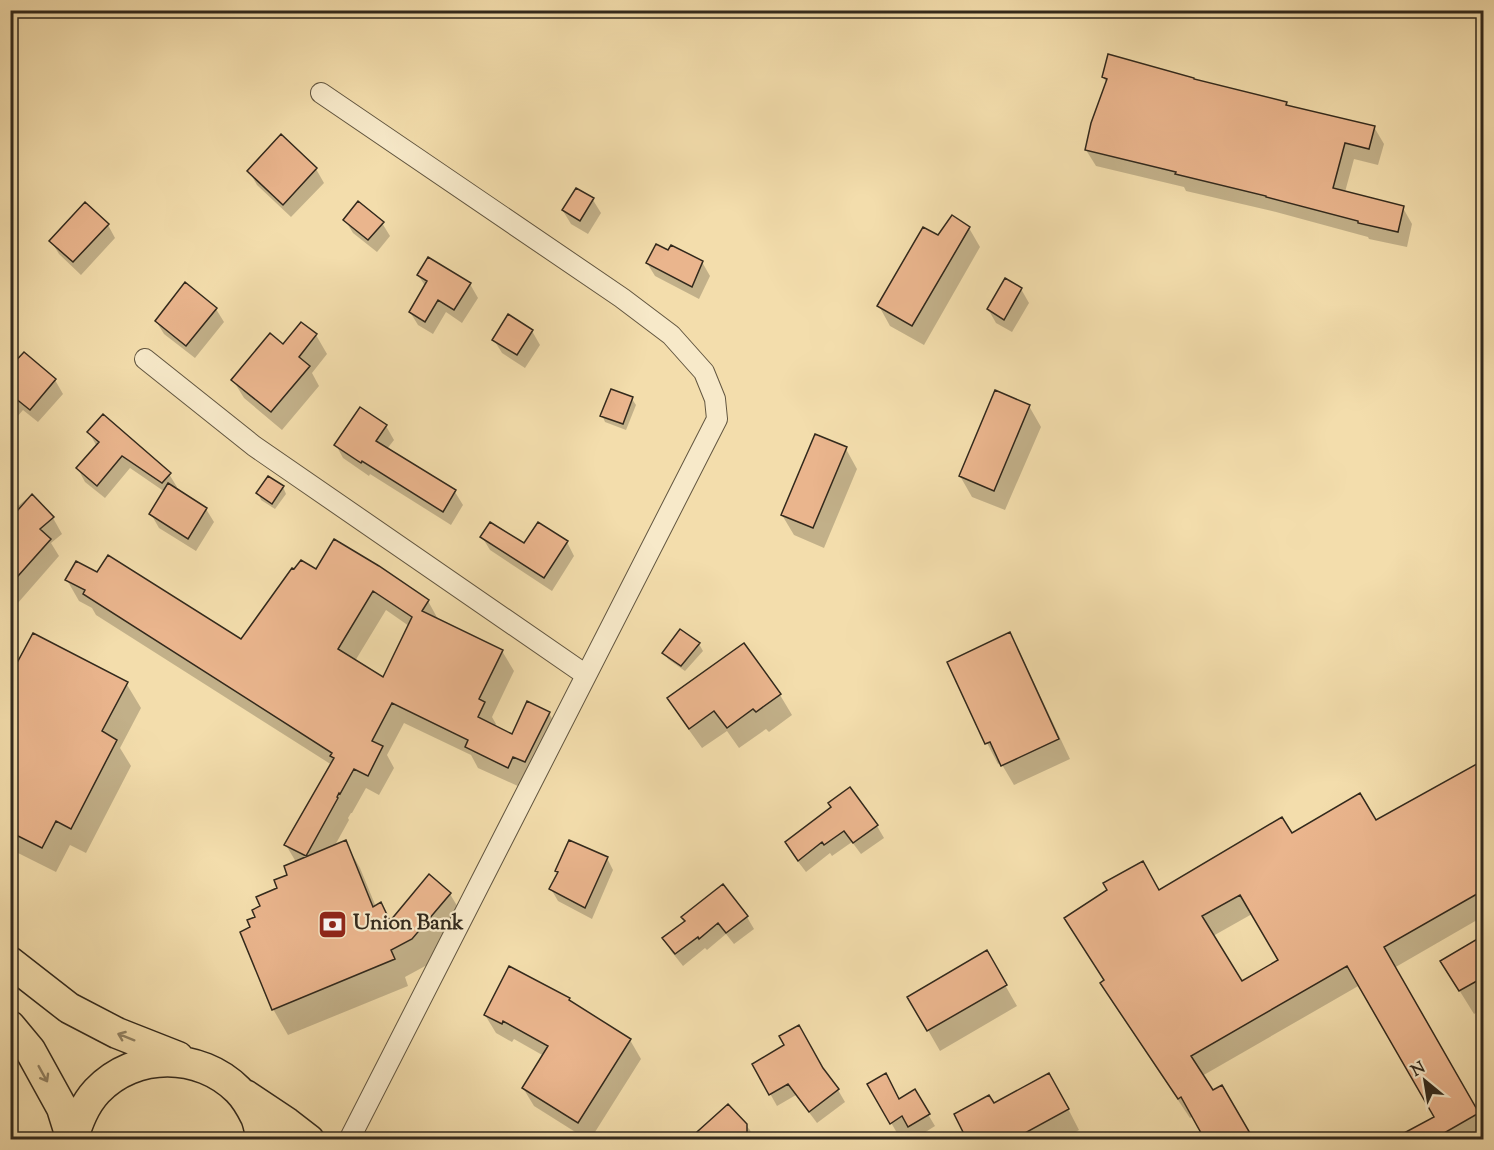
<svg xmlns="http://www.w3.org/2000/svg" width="1494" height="1150" font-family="'Sorts Mill Goudy',serif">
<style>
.shadow{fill:#0003;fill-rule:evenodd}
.building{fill:#eab58d;stroke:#32291c;stroke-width:1.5;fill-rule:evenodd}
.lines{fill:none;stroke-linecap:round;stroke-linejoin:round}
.street-casing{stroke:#625640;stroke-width:22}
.primary-casing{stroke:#32291c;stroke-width:33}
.street{stroke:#f7e9c9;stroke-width:20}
.primary{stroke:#f3ddac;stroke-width:30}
.oneway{stroke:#928364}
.labels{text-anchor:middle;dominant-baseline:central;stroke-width:4.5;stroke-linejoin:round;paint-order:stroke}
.poi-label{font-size:21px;font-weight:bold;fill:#32291c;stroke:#f7e9c9;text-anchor:start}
</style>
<rect width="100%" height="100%" fill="#f3ddac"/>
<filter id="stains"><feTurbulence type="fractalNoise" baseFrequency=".00333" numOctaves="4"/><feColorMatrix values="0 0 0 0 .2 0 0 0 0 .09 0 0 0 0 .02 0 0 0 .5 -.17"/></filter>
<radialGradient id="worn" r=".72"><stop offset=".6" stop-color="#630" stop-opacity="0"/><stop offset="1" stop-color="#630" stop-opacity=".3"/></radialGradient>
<path class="shadow" d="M1103,77L1193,79L1286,103L1288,107L1374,127L1384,144L1378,165L1354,159L1345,192L1403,208L1412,224L1407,247L1369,239L1368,237L1276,212L1186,191L1184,187L1096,166L1086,150L1107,83Z
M281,137L316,169L324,183L291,217L257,185L249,171Z
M593,200L601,213L588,234L571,224L563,211Z
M345,220L382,223L390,236L377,252L353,233Z
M108,225L115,238L81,275L59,254L51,241Z
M969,228L980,247L924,345L890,326L879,306Z
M702,262L710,276L699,299L655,276L647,263Z
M418,275L470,284L478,298L462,323L446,312L433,334L418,325L410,312L426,287Z
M1021,289L1029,303L1012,332L996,323L988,309Z
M216,309L224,322L195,358L164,334L156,321Z
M509,316L532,331L540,345L525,368L502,353L494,340Z
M316,335L327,354L312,373L319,386L282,430L244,398L233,380L283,346Z
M10,370L55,380L63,394L38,422L23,410L17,417L10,412Z
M632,399L636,405L626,430L605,422L602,415Z
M1029,406L1041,427L1005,510L972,497L960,476Z
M386,426L394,440L387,449L455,492L463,505L451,525L370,474L369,476L343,458L336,445Z
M89,432L169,474L177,487L175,489L206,509L214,522L196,551L159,528L151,514L165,492L130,468L105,498L85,482L78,469L96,445Z
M846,449L857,469L824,548L794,535L782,515Z
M283,487L286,494L275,509L261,500L258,493Z
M31,495L53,518L62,534L51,543L59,556L17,604L10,598V513Z
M482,537L524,545L567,542L574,556L552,591L490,550Z
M378,567L428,601L439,621L502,651L514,671L492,717L496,724L494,727L513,736L549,713L560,734L520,787L478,768L471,755L404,723L387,755L394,768L379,795L366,788L352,813H351L348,818L349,820L334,847L345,842L360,868L376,907L381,904L391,922L450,894L465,919L427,965L405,977L408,986L288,1035L273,1009L251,928L262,907L289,876L296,862L286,845L332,765L96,615L92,608L79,601L67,580L242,641L316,571ZM386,610L409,626L383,680L355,661Z
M681,631L699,644L703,651L685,671L668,659L664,653Z
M1010,634L1021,655L1070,759L1014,785L1001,763L998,764L987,743L949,662Z
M10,680L126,683L141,708L120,748L131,766L86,853L70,845L56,872L10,849Z
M780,695L792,715L769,732L766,729L739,748L727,731L702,748L681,719L669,698Z
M1484,761V916L1394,968L1484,1123V1136L1478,1140H1394L1436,1117L1360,985L1202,1076L1193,1116L1190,1118L1113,1003L1102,983L1105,981L1158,892L1291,835L1375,822ZM1252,914L1280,961L1241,983L1213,936Z
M850,789L877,826L884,838L861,854L852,842L832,856L830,853L806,872L793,855L786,843L833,808Z
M607,858L613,870L592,919L558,901L551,889L559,874L557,871Z
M722,886L747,917L754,929L734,944L726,934L707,950L705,948L683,966L671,951L664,939L686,921Z
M1484,937V1008L1474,1014L1456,985Z
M986,952L1017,1006L940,1051L909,997Z
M569,999L571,1003L630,1040L641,1059L590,1140H588L534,1106L523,1088L544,1056L514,1039L512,1042L496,1033L485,1015Z
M754,1065L822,1068L838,1090L845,1102L817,1123L796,1095L777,1106Z
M869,1084L899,1101L914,1091L935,1126L916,1138L917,1140H901Z
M1061,1095L1079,1130L1062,1140H969L993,1105Z
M728,1106L750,1130L755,1140H691Z"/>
<path class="building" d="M1108,54L1194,78V79L1287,102L1286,105L1375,126L1369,149L1345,143L1333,188L1404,206L1398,232L1358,223V221L1266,197V196L1175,174L1176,172L1085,150L1091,123L1107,79L1102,77Z
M281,134L317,168L283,205L247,171Z
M576,188L594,198L580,221L562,210Z
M358,201L384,222L368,240L343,220Z
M85,202L109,224L73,262L49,241Z
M952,215L970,227L912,326L877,306L923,227L938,235Z
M656,244L668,250L671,245L703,261L692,287L646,263Z
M428,257L471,283L454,310L438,300L425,322L409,312L427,281L417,275Z
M1005,278L1022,288L1004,320L987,309Z
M185,282L217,308L186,346L155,321Z
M508,314L533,330L517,355L492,340Z
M301,322L317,334L299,357L310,366L271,412L231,380L270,333L283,344Z
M24,352L56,379L30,410L10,394V367Z
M611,389L633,397L623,424L600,416Z
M995,390L1030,405L994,491L959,476Z
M360,407L387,425L376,441L456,490L443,512L362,461L361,463L334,445Z
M103,414L171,473L162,483L122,456L97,486L76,468L99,442L87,432Z
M815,434L847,447L813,528L781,515Z
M268,476L284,486L272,504L256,493Z
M168,483L207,508L188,539L149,514Z
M32,494L54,517L40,529L51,539L10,585V519Z
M490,522L524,543L538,522L568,541L544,578L480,537Z
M334,539L379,566L429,600L422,611L503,650L479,699L485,702L478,717L512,734L527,701L550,712L525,762L513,757L508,768L465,747L468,740L392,703L372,741L383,746L368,776L354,769L340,794L339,793L337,797L338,798L306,856L284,845L334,758L330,756L332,753L83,594L85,590L65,580L76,561L97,572L108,555L241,639L292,568L294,569L301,560L316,569ZM373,591L412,617L383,677L338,649Z
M680,629L700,643L681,666L662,653Z
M1010,632L1059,739L1001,766L990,742L985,744L947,662Z
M33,633L128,682L102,731L117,740L71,829L56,821L42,848L10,832V676Z
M744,643L781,694L756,712L753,709L727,728L714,711L689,729L667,698Z
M1484,760V890L1384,947L1479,1113L1432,1140H1391L1434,1117L1347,966L1191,1056L1213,1090L1222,1085L1254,1140H1205L1181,1097L1178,1099L1100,983L1104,980L1064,918L1107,890L1103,883L1143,861L1159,890L1282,817L1292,833L1360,793L1376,820ZM1240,895L1278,960L1242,981L1202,916Z
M850,787L878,825L853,843L844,831L824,845L822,842L798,861L785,842L831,807L828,803Z
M346,840L373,907L381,902L390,921L429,874L451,893L412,939L391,950L395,959L272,1010L240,932L250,927L247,920L255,917L252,910L260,906L256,897L277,888L274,880L287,875L284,866Z
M569,840L608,857L585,908L549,889L558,872L555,871Z
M723,884L748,916L726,933L718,923L699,939L698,937L675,954L662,938L685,921L681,917Z
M1484,935V977L1459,991L1440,961Z
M987,950L1007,985L927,1031L907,997Z
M509,966L570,998L569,1000L631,1039L578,1123L522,1088L548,1046L503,1021L502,1024L484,1015Z
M799,1025L823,1068L839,1089L809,1112L788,1084L769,1095L752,1064L784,1045L779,1036Z
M886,1073L899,1099L915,1089L930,1114L908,1127L902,1116L890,1124L867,1084Z
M1049,1073L1069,1109L1012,1140H967L954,1114L989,1095L994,1103Z
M728,1104L747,1124V1132L739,1140H688Z"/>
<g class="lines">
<defs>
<path id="street" d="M321,93L622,298L671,335L704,372L715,399L717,419L349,1140
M145,359L254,446L586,675"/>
<path id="primary" d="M10,962L69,1008L117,1033L178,1057
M10,1026L30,1050L62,1108L72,1140
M245,1095L287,1123L309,1140
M72,1140C78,1122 84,1105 97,1091C135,1051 200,1052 238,1090C245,1097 252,1109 256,1117C259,1124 260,1132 262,1140"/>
</defs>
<use href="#street" class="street-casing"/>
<use href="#primary" class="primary-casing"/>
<use href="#street" class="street"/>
<use href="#primary" class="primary"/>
</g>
<defs><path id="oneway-shaft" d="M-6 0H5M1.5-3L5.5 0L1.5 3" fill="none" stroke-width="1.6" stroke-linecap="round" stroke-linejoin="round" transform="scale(1.5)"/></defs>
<g class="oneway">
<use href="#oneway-shaft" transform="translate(126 1037) rotate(-158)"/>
<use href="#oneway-shaft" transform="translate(43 1074) rotate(61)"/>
</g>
<defs>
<symbol id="bank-square" viewBox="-11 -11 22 22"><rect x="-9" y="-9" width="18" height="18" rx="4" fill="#8f2418" stroke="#f7e9c9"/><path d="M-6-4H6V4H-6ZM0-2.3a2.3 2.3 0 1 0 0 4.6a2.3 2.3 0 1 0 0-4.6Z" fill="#fff"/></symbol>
</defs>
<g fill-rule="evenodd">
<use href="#bank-square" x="316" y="908" width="33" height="33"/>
</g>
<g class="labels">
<g class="poi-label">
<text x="353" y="924">Union Bank</text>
</g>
</g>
<rect width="1494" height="1150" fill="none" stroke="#f3ddac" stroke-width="36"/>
<rect x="12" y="12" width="1470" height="1126" fill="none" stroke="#32291c" stroke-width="3"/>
<rect x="18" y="18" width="1458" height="1114" fill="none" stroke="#32291c" stroke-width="1.5"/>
<g transform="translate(1425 1081) rotate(330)" stroke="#f7e9c9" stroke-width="4.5" paint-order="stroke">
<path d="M0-4.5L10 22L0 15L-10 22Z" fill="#32291c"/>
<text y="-9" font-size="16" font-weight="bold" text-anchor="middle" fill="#32291c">N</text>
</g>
<rect width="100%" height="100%" filter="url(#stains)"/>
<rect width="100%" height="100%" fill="url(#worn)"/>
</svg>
